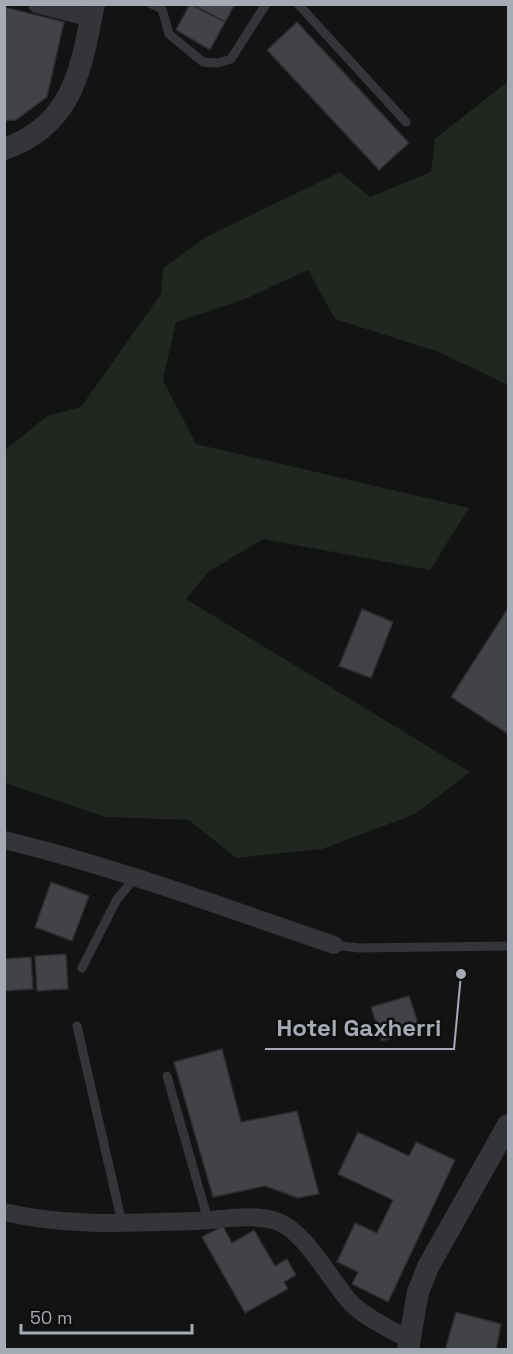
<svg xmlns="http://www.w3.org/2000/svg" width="513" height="1354" font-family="'Space Grotesk',sans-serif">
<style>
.green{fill:#1f2720}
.building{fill:#424347;stroke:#2d2d30;stroke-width:1.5}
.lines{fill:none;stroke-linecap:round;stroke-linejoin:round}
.service{stroke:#343539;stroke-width:9}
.minor{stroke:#343539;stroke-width:18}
.tertiary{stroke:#343539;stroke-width:22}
.leader{fill:none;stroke:#a5abb4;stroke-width:2}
.callout-dot{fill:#a5abb4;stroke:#0e0e0f;stroke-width:2}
.callout-label{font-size:24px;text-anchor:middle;font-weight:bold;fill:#a5abb4;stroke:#0e0e0f;stroke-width:5;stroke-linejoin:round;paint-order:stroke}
</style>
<rect width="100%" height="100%" fill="#131314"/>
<path class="green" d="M508,81V385L439,352L335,319L308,270L245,299L176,322L163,380L196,444L469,508L430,570L263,539L208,572L186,599L470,772L415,814L322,849L236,858L189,820L105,817L5,783V450L47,416L81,407L161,294L163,268L206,237L340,172L370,197L431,172L435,139Z"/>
<path class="building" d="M190,4L225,22L210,50L176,30Z
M192,4H235L225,22Z
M4,7L64,22L47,97L16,120L4,121Z
M297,22L409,143L379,170L267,50Z
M508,608V734L451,697Z
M362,609L393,622L371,678L339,666Z
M51,882L89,896L72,941L35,927Z
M66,954L68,989L37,991L35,956Z
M31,957L33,989L4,991V959Z
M409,996L420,1029L382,1041L371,1007Z
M222,1049L241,1122L297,1111L319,1194L298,1198L265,1186L213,1197L174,1062Z
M358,1132L409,1156L416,1142L455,1160L388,1302L352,1284L358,1272L337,1262L355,1223L377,1233L393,1200L338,1174Z
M223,1226L232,1243L254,1230L275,1266L287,1259L296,1275L284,1282L288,1289L245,1313L202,1237Z
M456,1312L501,1324L496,1350H445Z"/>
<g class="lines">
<path class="service" d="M151,4L162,9L169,34L203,62L218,63L231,59L266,4
M298,4L406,122
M334,945L359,948L508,946
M82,968L117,899L135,878
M77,1026L122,1223
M167,1076L208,1220"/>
<path class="minor" d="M37,4L91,18
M4,840C116,867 225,908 334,945
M4,1212C66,1227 132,1223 195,1221C221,1220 250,1213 276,1221C306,1231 330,1281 352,1304C366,1318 392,1330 410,1340"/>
<path class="tertiary" d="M4,149C74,125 81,68 94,4
M408,1350L418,1292L428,1267L508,1125"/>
</g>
<path class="leader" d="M461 974L454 1049H265"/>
<circle class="callout-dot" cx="461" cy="974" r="6"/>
<g class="callout-label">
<text x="359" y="1036">Hotel Gaxherri</text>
</g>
<rect width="513" height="1354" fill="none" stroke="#a5abb4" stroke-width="12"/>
<path d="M21 1324v9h171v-9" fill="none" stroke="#a5abb4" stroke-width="3"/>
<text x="30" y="1324" font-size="18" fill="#a5abb4" stroke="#0e0e0f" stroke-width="4.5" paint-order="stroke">50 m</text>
</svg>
